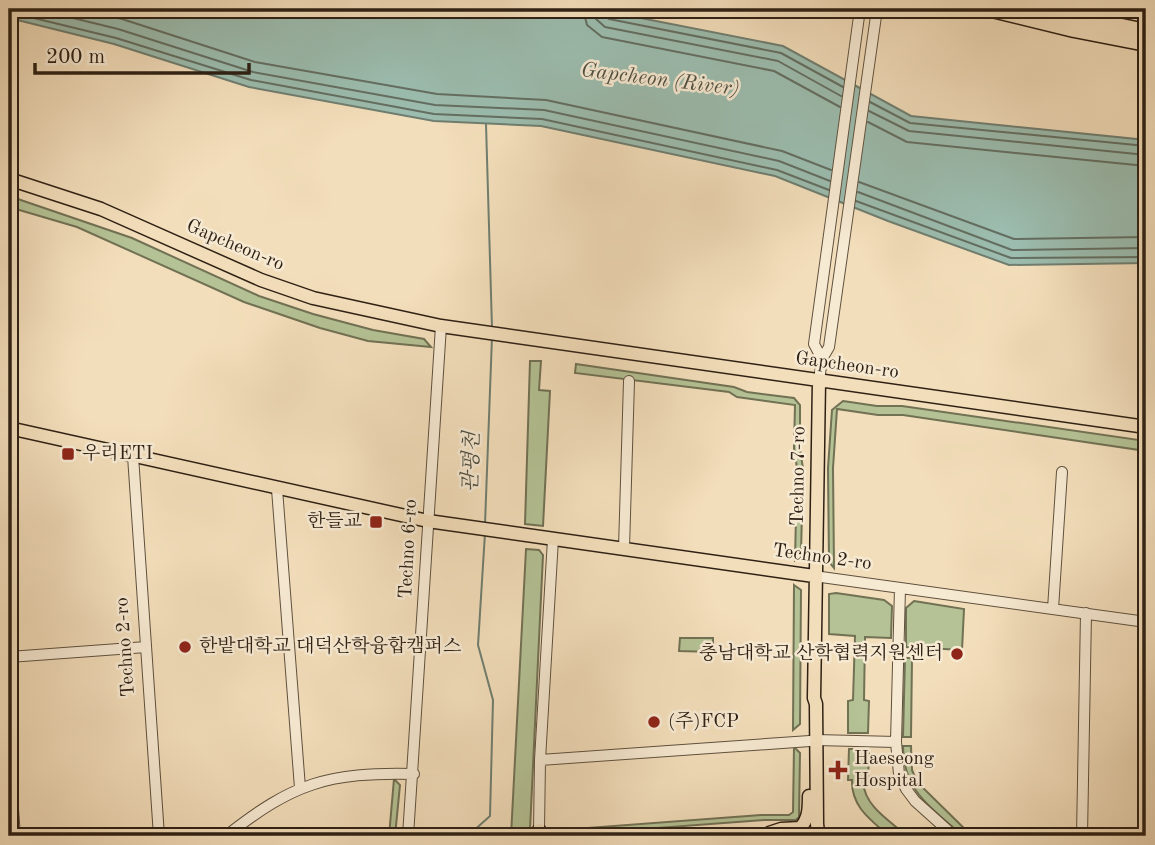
<svg xmlns="http://www.w3.org/2000/svg" width="1155" height="845" font-family="'Old Standard TT','Noto Serif KR',serif">
<style>
.green{fill:#b4c295;stroke:#717154;stroke-width:2}
.water{fill:#9bbcae;stroke:#6f7e70;stroke-width:2}
.lines{fill:none;stroke-linecap:round;stroke-linejoin:round}
.shore{stroke:#646e61;stroke-width:2}
.stream{stroke:#6f7e70;stroke-width:2}
.minor-casing{stroke:#5f503e;stroke-width:12}
.major-casing{stroke:#2e2014;stroke-width:15}
.highway-casing{stroke:#2e2014;stroke-width:17}
.minor{stroke:#f7ead3;stroke-width:10}
.major{stroke:#f3debb;stroke-width:12}
.highway{stroke:#f3debb;stroke-width:14}
.poi-dot{fill:#8f2418;stroke:#f7ead3;stroke-width:2.5}
.labels{text-anchor:middle;dominant-baseline:central;stroke-width:5;stroke-linejoin:round;paint-order:stroke}
.street-label{font-size:19px;fill:#2e2014;stroke:#f7ead3}
.poi-label{font-size:19px;fill:#2e2014;stroke:#f7ead3;text-anchor:start}
.water-label{font-size:21px;font-style:italic;fill:#4f4f42;stroke:#f7ead3}
</style>
<rect width="100%" height="100%" fill="#f3debb"/>
<filter id="stains"><feTurbulence type="fractalNoise" baseFrequency=".00286" numOctaves="4"/><feColorMatrix values="0 0 0 0 .2 0 0 0 0 .09 0 0 0 0 .02 0 0 0 .5 -.17"/></filter>
<radialGradient id="worn" r=".72"><stop offset=".6" stop-color="#630" stop-opacity="0"/><stop offset="1" stop-color="#630" stop-opacity=".3"/></radialGradient>
<path class="green" d="M9,196L132,238L259,296L313,314L373,330L424,339L431,347L368,341L320,328L244,302L77,227L9,207Z
M530,361H541L539,390L550,391L543,526L525,524Z
M576,364L734,387L747,392L794,398L800,405V450L803,468L801,554L795,560L797,468L794,448L795,405L737,397L729,392L575,373Z
M843,401L877,406H902L1146,441V451L903,415H878L837,409L833,468L834,568L829,562L828,468L832,410Z
M526,549L539,550L543,555L530,830L523,836H511Z
M794,585L801,590L800,724L793,730Z
M836,593L884,600L892,606L891,638L865,637L864,700L869,701L868,733H848V701L853,700L855,636L829,634V594Z
M914,601L964,609L962,650L906,647V608Z
M680,638H713V652L679,651Z
M905,658H912L911,737H903Z
M903,746H911L912,770L917,782L972,836H963C932,808 903,792 903,746Z
M794,747L800,753L799,817L796,820H764L550,836L546,831L761,815H789L793,812Z
M849,749H869L868,781L863,782C865,807 889,820 907,836H889C871,820 851,807 852,780H848Z
M394,779L400,785L395,836H389Z"/>
<path class="water" d="M9,9H595L783,46L911,116L1146,140V263L1009,265L888,221L775,176L541,126L434,121L249,87L114,44L9,18Z"/>
<g class="lines">
<path class="shore" d="M36,9L118,29L253,72L435,105L544,110L779,161L830,181
M79,9L122,19L255,62L437,94L546,100L782,151L831,170
M583,9L587,25L602,37L774,71L840,107
M594,9L596,19L605,27L778,61L841,96
M603,9L604,15L609,19L781,53L843,87
M9,12L116,38L251,80L434,114L542,119L777,170L829,190
M870,102L910,123L1146,146
M869,111L909,131L1146,155
M868,122L907,142L1146,166
M859,182L1014,239L1146,237
M858,192L1012,250L1146,248
M856,201L1011,258L1146,257"/>
<path class="stream" d="M486,124L492,328
M485,524L492,337
M470,836L471,833L490,816L493,700L478,645L485,533"/>
<defs>
<path id="minor" d="M1119,9L1146,14
M822,359L814,344L860,9
M819,381L822,359L829,347L877,9
M133,456L159,836
M277,489L300,788
M624,548L629,381
M814,576L1146,622
M900,588L896,742L899,774L906,789L915,801L954,836
M1053,609L1062,472
M9,657L146,647
M816,740L896,742
M9,756L15,836
M540,760L810,741
M539,830L540,760L553,539
M226,836C293,783 328,772 414,774
M408,836L441,326
M1082,836L1086,613"/>
<path id="major" d="M9,179L101,209L261,280L313,298L441,326L1146,427
M819,381L814,698L816,704L817,824L818,832L823,836
M9,428L428,521L814,576
M769,833L781,829L800,828C809,819 809,808 809,796
M536,836L539,830L544,836
M727,836L775,834"/>
<path id="highway" d="M988,9L1074,30L1146,44
M1040,9L1146,31"/>
</defs>
<use href="#minor" class="minor-casing"/>
<use href="#major" class="major-casing"/>
<use href="#highway" class="highway-casing"/>
<use href="#minor" class="minor"/>
<use href="#major" class="major"/>
<use href="#highway" class="highway"/>
</g>
<g class="poi-dot">
<rect x="61" y="447" width="14" height="14" rx="3.5"/>
<rect x="369" y="515" width="14" height="14" rx="3.5"/>
<circle cx="185" cy="647" r="7"/>
<circle cx="957" cy="654" r="7"/>
<circle cx="654" cy="722" r="7"/>
<path d="M834.5 759.5h7v7h7v7h-7v7h-7v-7h-7v-7h7z"/>
</g>
<g class="labels">
<g class="street-label">
<text transform="translate(235 246) rotate(23)">Gapcheon-ro</text>
<text transform="translate(847 366) rotate(8)">Gapcheon-ro</text>
<text transform="translate(799 476) rotate(-89)">Techno 7-ro</text>
<text transform="translate(409 549) rotate(-87)">Techno 6-ro</text>
<text transform="translate(822 558) rotate(8)">Techno 2-ro</text>
<text transform="translate(126 647) rotate(-94)">Techno 2-ro</text>
</g>
<g class="poi-label">
<text x="82" y="454">우리ETI</text>
<text x="362" y="522" text-anchor="end">한들교</text>
<text x="199" y="647">한밭대학교 대덕산학융합캠퍼스</text>
<text x="943" y="654" text-anchor="end">충남대학교 산학협력지원센터</text>
<text x="668" y="722">(주)FCP</text>
<text x="854" y="759">Haeseong<tspan x="854" dy="22">Hospital</tspan></text>
</g>
<g class="water-label">
<text transform="translate(660 80) rotate(7)">Gapcheon (River)</text>
<text transform="translate(472 462) rotate(-88)">관평천</text>
</g>
</g>
<rect width="1155" height="845" fill="none" stroke="#f3debb" stroke-width="35"/>
<rect x="10" y="10" width="1134" height="824" fill="none" stroke="#2e2014" stroke-width="3.5"/>
<rect x="18" y="18" width="1120" height="810" fill="none" stroke="#2e2014" stroke-width="2"/>
<path d="M35 63v10h214v-10" fill="none" stroke="#2e2014" stroke-width="3.5"/>
<text x="46" y="63" font-size="21" fill="#2e2014" stroke="#f7ead3" stroke-width="5" paint-order="stroke">200 m</text>
<rect width="100%" height="100%" filter="url(#stains)"/>
<rect width="100%" height="100%" fill="url(#worn)"/>
</svg>
